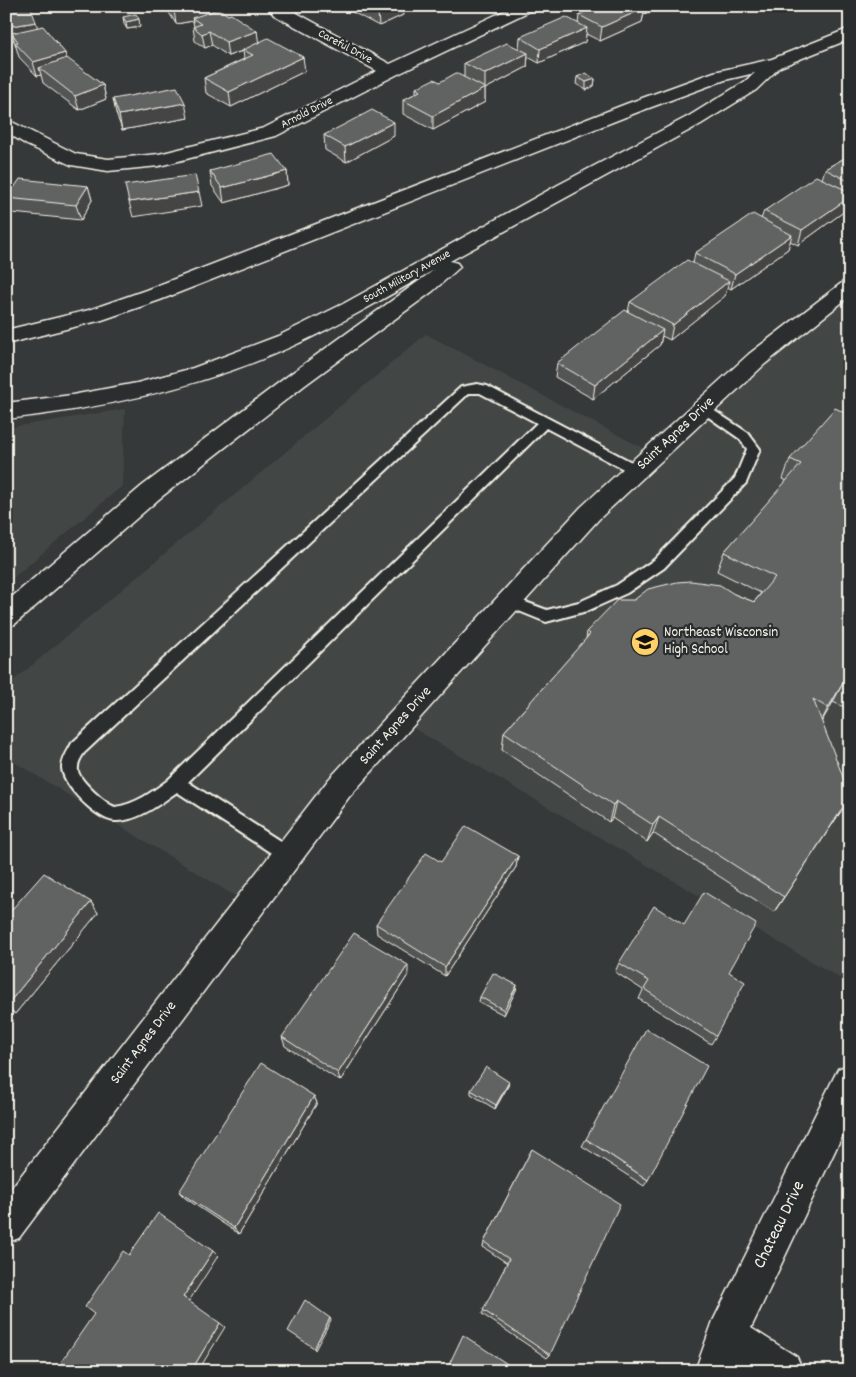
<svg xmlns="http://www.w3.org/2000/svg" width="856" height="1377" font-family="Dekko,sans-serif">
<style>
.built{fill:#434645}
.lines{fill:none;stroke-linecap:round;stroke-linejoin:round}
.lane-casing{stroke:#f4f1e8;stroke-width:4}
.street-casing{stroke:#f4f1e8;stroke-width:3}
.secondary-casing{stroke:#f4f1e8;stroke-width:3}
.lane{fill:#2a2d2e;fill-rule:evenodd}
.street{fill:#2a2d2e;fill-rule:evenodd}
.secondary{fill:#2a2d2e;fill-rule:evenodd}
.wall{fill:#535554;stroke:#f4f1e8}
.shaded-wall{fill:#444545;stroke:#f4f1e8}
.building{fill:#616362;stroke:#f4f1e8}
.labels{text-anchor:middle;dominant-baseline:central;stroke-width:4.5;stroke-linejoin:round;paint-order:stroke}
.far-street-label{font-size:12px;fill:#f4f1e8;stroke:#2a2d2e}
.street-label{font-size:15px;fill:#f4f1e8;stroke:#2a2d2e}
.poi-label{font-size:15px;fill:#f4f1e8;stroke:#2a2d2e;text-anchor:start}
.near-street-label{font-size:18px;fill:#f4f1e8;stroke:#2a2d2e}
</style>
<rect width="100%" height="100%" fill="#363939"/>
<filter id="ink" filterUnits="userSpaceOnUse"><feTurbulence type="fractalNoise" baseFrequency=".02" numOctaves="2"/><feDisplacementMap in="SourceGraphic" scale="10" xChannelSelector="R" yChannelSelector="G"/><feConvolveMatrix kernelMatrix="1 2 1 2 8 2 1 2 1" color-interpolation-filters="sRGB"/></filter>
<g filter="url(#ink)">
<path class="built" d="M836,295L850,302V984L401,721L250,905L6,757V687L426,334L654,454Z
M125,409L122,486L6,584V428Z"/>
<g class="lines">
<defs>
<path id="lane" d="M477,384L487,386L641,467L642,470L641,473H631L546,428L188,782L294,850L296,855L294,860L288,862L282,860L177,792C160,804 137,822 115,821C97,820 63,786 62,768C62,759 68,751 72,743L461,387ZM469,393H480L537,423L168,780C152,792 136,804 115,807C106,804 80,781 78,771C77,764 80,759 84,753Z
M704,404L748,433L760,449L746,483L664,568L627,593L587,611L546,622L504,605L502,601L504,597L509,596L547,610L579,602L617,585L654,560L735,478L747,449L740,439L700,411L698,408L700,405Z"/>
<path id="street" d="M267,6H284L390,64L515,6H536L534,9L396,75L276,136L159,166L108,171L71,165L27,145L6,132V119L76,154L108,159L159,154L264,128L377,71L274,15Z
M850,280V296L765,364L599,519L349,797L19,1238L6,1243V1195L329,779L581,507L749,354L843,282Z
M850,1064V1119L751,1328L797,1357L803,1371H747L737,1364L735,1371H695L713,1321L838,1069Z"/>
<path id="secondary" d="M850,28V39L780,67L756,90L701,124L450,261L457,263L460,267L433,291L305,385L160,498L15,624L6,627V602L142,486L289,375L434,270C388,296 343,323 295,345C204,387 105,408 6,419V403L72,395L137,383L193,368L278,336L343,304L558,185L689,116L744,82L755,73L725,80L638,112L160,300L102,320L6,344V330L89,310L146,290L626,104L714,72L772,59Z"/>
</defs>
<use href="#lane" class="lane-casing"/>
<use href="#street" class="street-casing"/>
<use href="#secondary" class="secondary-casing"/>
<use href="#lane" class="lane"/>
<use href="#street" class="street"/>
<use href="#secondary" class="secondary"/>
</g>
<path class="wall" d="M6,6L37,27L65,53L66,59L103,85L106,99L79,110L43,83L41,75L37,76L19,57L14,40L7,42Z
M165,6H212L213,11L228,15L257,31L258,43L305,71L231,107L206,93L204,78L244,59L243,51L228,56L212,45L205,48L195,41L193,27H194L193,21L176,24Z
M341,6H403V15L379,26Z
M590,6H665L646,14L644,13L642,22L600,41L586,34L585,42L539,63L528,57L527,67L485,89V102L433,130L403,114V100L416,93V88L440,82L464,77V63L519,48L520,37L578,24L579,15L590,10Z
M123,17L140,27L127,29L124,24Z
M577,77L595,79L594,86L586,90L576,84Z
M113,99L188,118L122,130L116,113Z
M324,135L394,136L346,162L325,150Z
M850,155L849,208L798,245L790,241L788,249L731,289L727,287L725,296L670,340L662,336L660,345L593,399L555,377L557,363L628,312L630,302L693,263L695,253L761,219L764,211L822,179L825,169Z
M210,171H287L288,185L224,203L212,186Z
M88,186L92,200L81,220L12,213L7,198Z
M850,415V702L846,708L833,702L821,722L850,797L774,912L653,833L647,842L612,818L609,822L502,750L504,732L586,639L587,631L634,600L734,594L754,602L761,593L717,571L724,552L787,481L783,479L790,459Z
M518,856L516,867L445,976L377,934L376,924L441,862Z
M91,902L98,913L15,1014L6,1008V916Z
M619,963L729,972L716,1036L711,1044L639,999L643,990L615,972Z
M408,975L340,1081L285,1046L282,1037Z
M517,985L516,990L504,1015L479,1002L480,997Z
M509,1082L508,1086L495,1109L471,1094V1090Z
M314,1096L317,1103L239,1234L185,1198L179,1192Z
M586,1139L648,1180L644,1186L582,1146Z
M532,1149L550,1355L547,1358L482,1314L507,1263L483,1247L484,1242Z"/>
<path class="shaded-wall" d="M195,6H212L214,17L192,18L193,21L176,24L174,10Z
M390,6H403V15L379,26L378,12Z
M429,6H436L429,9Z
M647,6H665L646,14Z
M645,8L642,22L600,41L602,27Z
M139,19L140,27L127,29L126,22Z
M36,22L40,36L12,33L14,40L7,42L6,27Z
M587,28L585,42L539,63L540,49Z
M209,31L212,45L205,48L202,34Z
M257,31L259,45L228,56L226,42Z
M65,53L69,68H39L41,75L37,76L33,62Z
M528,53L527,67L485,89V102L433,130V116L485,88V74Z
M303,57L305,71L231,107L229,92Z
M595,79L594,86L586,90V82Z
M103,85L106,99L79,110L75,96Z
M185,103L188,118L122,130L119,115Z
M394,122V136L346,162L345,147Z
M287,171L288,185L224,203L222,188Z
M88,186L92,200L81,220L76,205Z
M199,192L202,206L133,217L129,202Z
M850,197L849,208L798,245L802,230Z
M792,235L788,249L731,289L735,274Z
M729,281L725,296L670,340L673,325Z
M663,330L660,345L593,399L595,385Z
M843,683L833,702L819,726L828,708Z
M850,797L840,813L774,912L784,897Z
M616,801L612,818L609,822L613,805Z
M659,817L653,833L647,842L653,825Z
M518,856L516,867L445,976V967Z
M91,902L98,913L15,1014L7,1005Z
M408,965V975L340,1081L338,1073Z
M517,985L516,990L504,1015V1010Z
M509,1082L508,1086L495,1109L496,1105Z
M314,1096L317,1103L239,1234L234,1228Z
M213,1251L218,1256L189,1301L183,1297Z
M330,1318L331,1320L315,1350L314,1348Z
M220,1323L225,1327L198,1371H191Z"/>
<path class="building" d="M6,6H30L36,22L6,27Z
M171,6H195L174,10Z
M368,6H390L378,12Z
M590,6H641L645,8L602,27L579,15L594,8Z
M219,9L228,15L231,14L257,31L226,42L209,31L202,34L193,27L201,24L192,18Z
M136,14L139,19L126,22L123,17Z
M566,17L587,28L540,49L520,37Z
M43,26L65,53L33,62L15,43L18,42L12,33Z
M268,38L303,57L229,92L204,78L253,55L243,50Z
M507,43L528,53L485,74L464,63Z
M67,58L103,85L75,96L39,68Z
M456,73L485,88L433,116L403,100L420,91L416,88L434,79L440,82Z
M586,73L595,79L586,82L577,77Z
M177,87L185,103L119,115L113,99Z
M372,110L394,122L345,147L324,135Z
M274,154L287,171L222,188L210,171Z
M850,155V182L825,169Z
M195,175L199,192L129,202L125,185Z
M816,176L850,192V197L802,230L764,211Z
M20,179L88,186L76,205L7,198Z
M753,214L792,235L735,274L695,253Z
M687,260L729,281L673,325L630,302Z
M625,310L663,330L595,385L557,363Z
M835,408L850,415V687L843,683L828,708L813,699L850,795V797L784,897L659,817L653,825L616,801L613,805L504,732L590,634L587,631L617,600H634L648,589L677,582L691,581L720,585L734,594L754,602L775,577L724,552L801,464L790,459Z
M466,826L518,856L445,967L376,924L426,853L441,862Z
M44,873L91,902L7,1005L6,1004V916Z
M704,892L756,924L729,972L745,982L716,1036L644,989L649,981L619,963L654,906L684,925Z
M354,933L408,965L338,1073L282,1037Z
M493,973L517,985L504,1010L480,997Z
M646,1029L707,1066L648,1180L586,1139Z
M261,1063L314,1096L234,1228L179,1192Z
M486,1067L509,1082L496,1105L471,1090Z
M532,1149L620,1204L550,1355L483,1310L509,1259L484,1242Z
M158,1213L213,1251L183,1297L220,1323L191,1371H72L61,1362L94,1314L85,1307L123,1251L129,1255Z
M305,1300L330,1318L314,1348L288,1331Z
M463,1335L518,1371H446Z"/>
</g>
<defs>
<symbol id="school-disc" viewBox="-11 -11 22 22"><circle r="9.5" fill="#ffd166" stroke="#2a2d2e"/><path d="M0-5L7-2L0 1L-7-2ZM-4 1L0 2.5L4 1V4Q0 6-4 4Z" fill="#111"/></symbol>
</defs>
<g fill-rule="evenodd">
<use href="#school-disc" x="629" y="626" width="32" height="32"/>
</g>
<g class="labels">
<g class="far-street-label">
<text transform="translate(345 47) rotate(28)">Careful Drive</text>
<text transform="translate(307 113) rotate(-27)">Arnold Drive</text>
<text transform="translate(407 277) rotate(-29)">South Military Avenue</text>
</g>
<g class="street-label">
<text transform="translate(676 434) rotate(-43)">Saint Agnes Drive</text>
<text transform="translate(396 726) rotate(-48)">Saint Agnes Drive</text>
<text transform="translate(144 1043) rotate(-53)">Saint Agnes Drive</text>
</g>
<g class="poi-label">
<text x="664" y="633">Northeast Wisconsin<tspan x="664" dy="17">High School</tspan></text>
</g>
<g class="near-street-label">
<text transform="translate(780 1225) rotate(-64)">Chateau Drive</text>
</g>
</g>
<rect width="856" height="1377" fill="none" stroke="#2a2d2e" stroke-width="25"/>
<rect x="12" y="12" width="831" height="1352" fill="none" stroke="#f4f1e8" stroke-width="2" filter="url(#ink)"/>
</svg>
